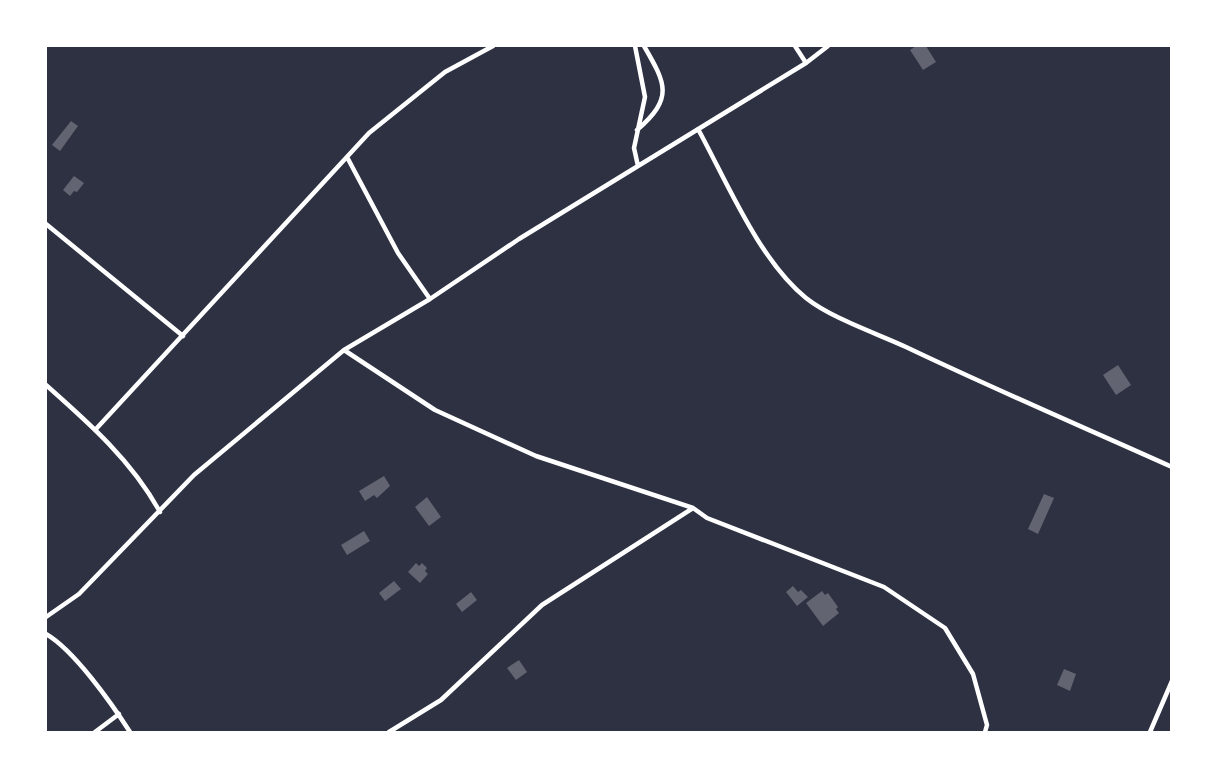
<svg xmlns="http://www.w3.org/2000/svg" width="1217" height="778" font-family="Raleway,sans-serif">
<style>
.building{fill:#626471}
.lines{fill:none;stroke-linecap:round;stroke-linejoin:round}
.minor{stroke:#fff;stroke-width:4.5}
</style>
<rect width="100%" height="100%" fill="#2d3142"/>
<path class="building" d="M916,46H926L936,62L923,70L910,50Z
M71,121L78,126L60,151L52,145Z
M74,176L84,183L77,192L74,191L70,196L63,190Z
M1118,365L1131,385L1116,395L1103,375Z
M384,476L390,486L377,498L374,495L365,501L359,491Z
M1044,494L1054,498L1038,534L1028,529Z
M427,497L441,517L429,526L415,507Z
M364,531L370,541L347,555L341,545Z
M416,563L419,566L422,563L427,568L425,571L428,574L420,583L408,572Z
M394,581L401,589L385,601L379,593Z
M793,586L798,592L801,590L808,597L797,606L786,592Z
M822,591L825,595L828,593L838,607L836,609L839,613L823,626L806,603Z
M471,592L477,600L462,612L456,604Z
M519,660L527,672L516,680L507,668Z
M1064,669L1076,674L1070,691L1057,685Z"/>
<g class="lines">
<path class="minor" d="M635,46L645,97L634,148L638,166
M795,46L806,63
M698,129C727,182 759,260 806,298C831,318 876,333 906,347C994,389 1083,427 1172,467
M637,130C674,98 666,84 644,46
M347,157L398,253L430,299
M46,224L183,336
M344,350L435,410L536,456L693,508L707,518L884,587L945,628L973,674L987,725L985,732
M46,385C89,423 132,461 160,512
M96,429L369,133L445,72L493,46
M46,617L79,594L194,475L344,350L430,299L519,239L806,63L828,46
M46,634C74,650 112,704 130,732
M95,732L119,714
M389,732L441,700L542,605L693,508
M1150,732L1172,681"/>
</g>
<rect width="1217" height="778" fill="none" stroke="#ffffff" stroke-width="94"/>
</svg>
